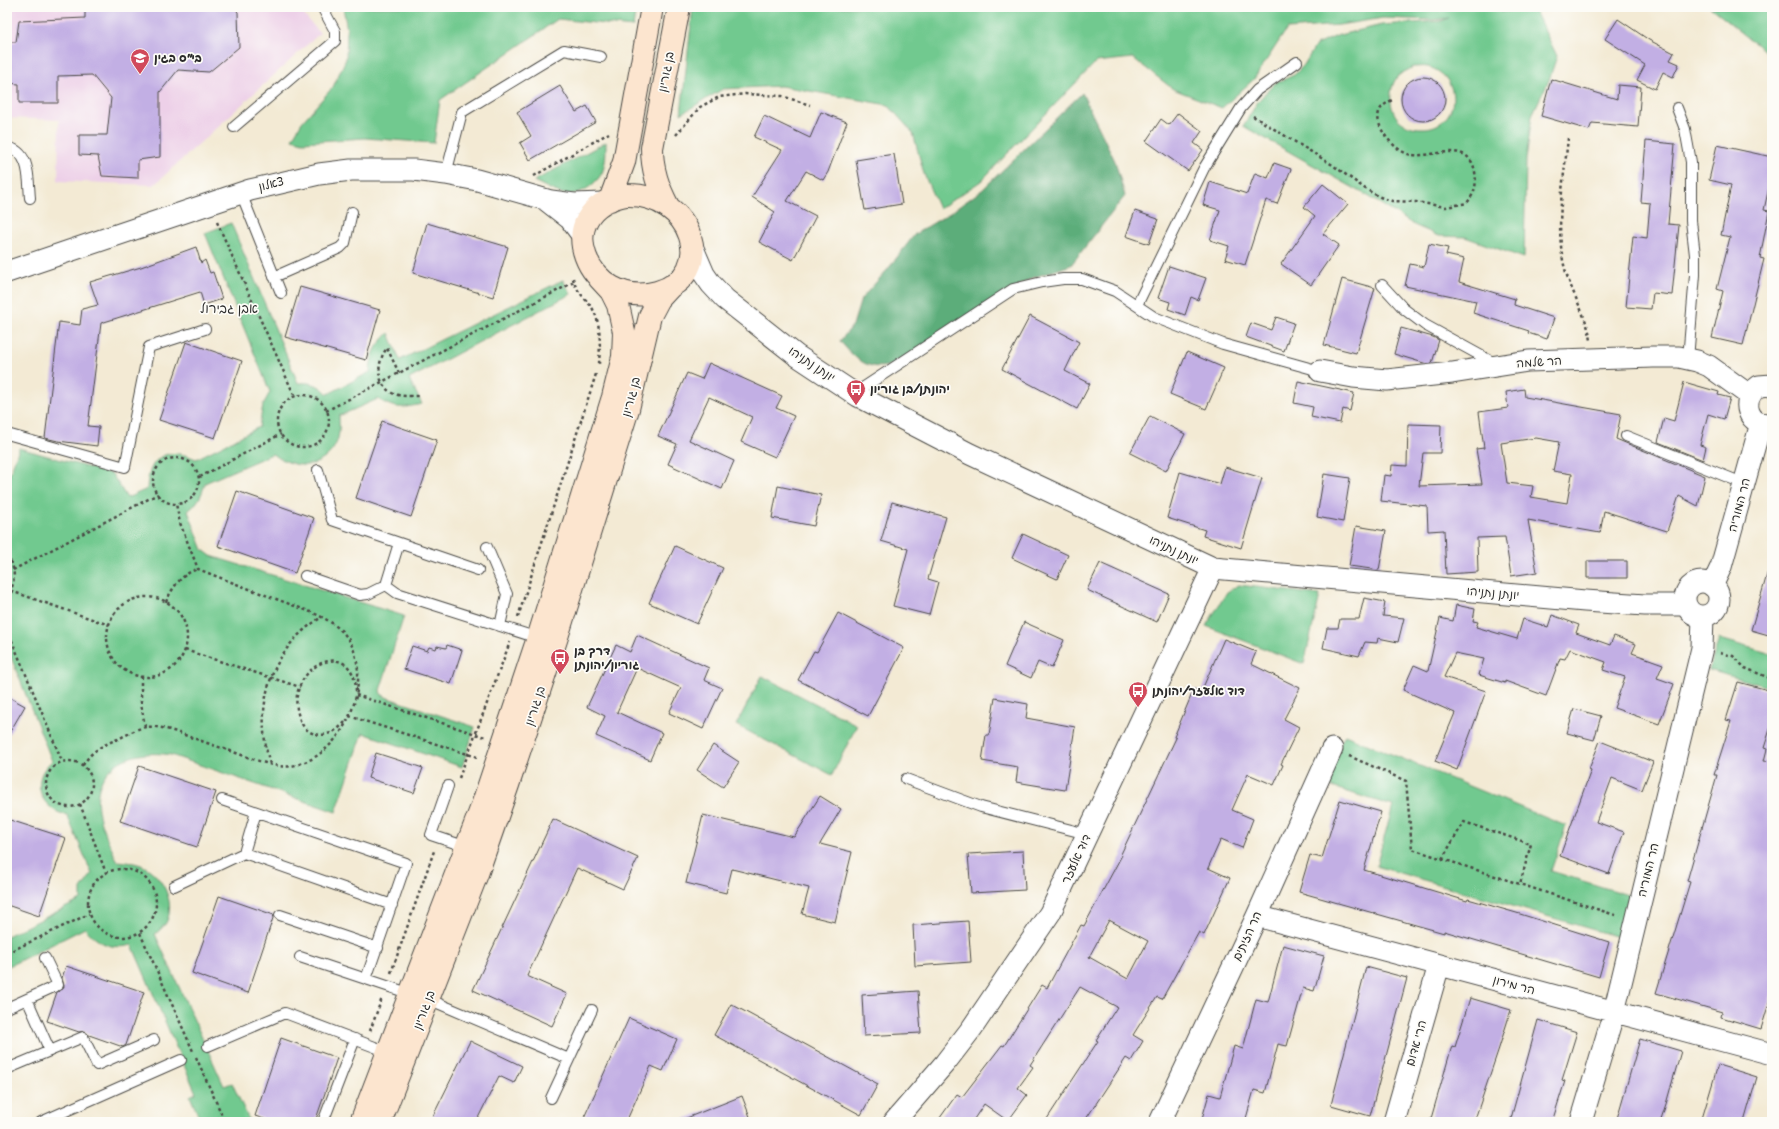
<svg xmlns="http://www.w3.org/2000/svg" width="1779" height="1129" font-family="Sriracha,'Playpen Sans Hebrew',sans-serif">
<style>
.built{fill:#edd0e8}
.green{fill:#71c98f;stroke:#4e7a5d;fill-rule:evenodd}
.forest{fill:#5cad7a;stroke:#446c52}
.building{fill:#c2afe4;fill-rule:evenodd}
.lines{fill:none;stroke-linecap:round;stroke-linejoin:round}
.lane-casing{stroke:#494844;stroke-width:12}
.street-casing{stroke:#494844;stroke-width:23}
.secondary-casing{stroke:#494844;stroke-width:24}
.path{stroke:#494844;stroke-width:2.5;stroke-dasharray:3 3;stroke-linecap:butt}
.lane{stroke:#fff;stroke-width:10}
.street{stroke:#fff;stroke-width:21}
.secondary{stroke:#fce5cf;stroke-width:22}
.labels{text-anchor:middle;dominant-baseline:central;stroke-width:3.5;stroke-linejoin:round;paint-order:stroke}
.poi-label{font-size:12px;font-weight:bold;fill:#2b2b2b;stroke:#fdfcf7;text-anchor:start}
.street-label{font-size:12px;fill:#2b2b2b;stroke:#fdfcf7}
.neighbourhood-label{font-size:13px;fill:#2b2b2b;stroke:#fdfcf7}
</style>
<rect width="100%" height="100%" fill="#fdfcf7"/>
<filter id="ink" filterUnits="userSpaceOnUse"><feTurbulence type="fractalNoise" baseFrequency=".025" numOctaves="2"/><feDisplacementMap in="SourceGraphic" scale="8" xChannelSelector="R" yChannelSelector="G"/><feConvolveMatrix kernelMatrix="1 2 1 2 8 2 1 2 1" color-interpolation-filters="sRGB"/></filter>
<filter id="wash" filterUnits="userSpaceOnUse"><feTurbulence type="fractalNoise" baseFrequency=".012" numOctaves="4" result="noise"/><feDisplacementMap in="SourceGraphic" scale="16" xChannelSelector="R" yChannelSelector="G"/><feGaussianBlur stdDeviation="0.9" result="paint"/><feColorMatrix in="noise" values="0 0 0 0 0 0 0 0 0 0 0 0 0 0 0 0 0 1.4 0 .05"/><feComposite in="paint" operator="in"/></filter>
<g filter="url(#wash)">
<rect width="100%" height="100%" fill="#f3ead4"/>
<path class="built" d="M7,7H297L320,33L154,185L58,181L59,120L7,118Z"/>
<path class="green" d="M343,7H636L633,27L558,19L440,100L434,143L365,138L303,142L292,139L302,122L333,87L346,59L347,30Z
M693,7H1536L1500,12L1534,9L1557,56L1549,80L1532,115L1526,159L1524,258L1465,237L1439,236L1414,225L1368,196L1243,126L1259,100L1274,84L1294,75L1304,65L1316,45L1339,35L1382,25L1441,21L1449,18L1433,20L1383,18L1339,25L1287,29L1254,79L1222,108L1173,89L1133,58L1096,62L981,181L939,209L924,174L913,133L888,105L781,86L723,89L681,114ZM1413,67C1418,67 1423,66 1428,67C1465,77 1459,129 1422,128C1413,128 1406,126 1399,120C1388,109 1388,86 1399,75C1403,72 1409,70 1413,67Z
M1710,7H1772V57Z
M606,142C606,152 606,164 602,173C594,187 576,198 560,193C551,190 542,185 534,181Z
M231,223L298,383C312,382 318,384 328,394L370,372C371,354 376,345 389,333L400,360L563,280L571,294L409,379L422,404C403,408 395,410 378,399L339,416C339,423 340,431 338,438C334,454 318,467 301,465C290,464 281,459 272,454L205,483C202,495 198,503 188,511L203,550L211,556L404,616L380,690L381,694L388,698L475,727L462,767L363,733L336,812L171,755C130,748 89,767 99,815C102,830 111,846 117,861C125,862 133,862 141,865C161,873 177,902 166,923C163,927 159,931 155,934L224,1086L232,1083L250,1122H201L190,1096L196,1093L132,945C112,950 98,944 85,928L7,967V936L81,900V889L92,874L67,815C40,810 29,779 52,761L7,647V482L19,448L112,474L127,498L147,489C148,456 167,446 196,459L259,427L263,405L270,392L205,233Z
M1239,585L1320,595L1304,664L1206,626L1227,592Z
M1719,639L1772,654V688L1709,670Z
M762,676L857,725L832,775L736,725Z
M1345,735L1566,826L1551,871L1631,896L1618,937L1376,866L1393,806L1319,783Z"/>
<path class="forest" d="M1082,93L1115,161L1125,196L1071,265L1032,278L892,365C868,372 854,358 840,341L853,325L861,299L888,269L915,234L950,213L982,190Z"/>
<g id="blocks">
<path class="building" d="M85,7H233L238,12L239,47L209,72L178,70L160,92V157L138,160V178L102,176L98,156L79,155V135H107L111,98L92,75L58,76V103H19V84L7,83V42H16L19,21L85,18Z
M1618,19L1649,40L1674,53L1670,60L1679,64L1673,77L1663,72L1655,89L1637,80L1645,65L1605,39Z
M1401 99a22 22 0 1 1 44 0a22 22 0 1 1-44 0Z
M1551,79L1617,99L1618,85L1641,87L1638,127L1592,123L1589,130L1541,116Z
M560,86L576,112L587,106L596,122L530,160L520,143L531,136L517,112Z
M821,112L847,122L828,172L823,180L806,171L787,201L816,216L793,260L759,242L775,212L752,197L782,150L754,137L764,116L810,138Z
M1178,113L1202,131L1194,143L1203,150L1188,171L1146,141L1161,119L1169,125Z
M1646,141L1675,144L1668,224L1679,225L1672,295L1653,293L1651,309L1626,307L1633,236L1647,238L1650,203L1641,202Z
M1717,145L1772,157V173L1764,210L1769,211L1760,258L1764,259L1743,345L1712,338L1723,291L1717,289L1730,237L1721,235L1731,185L1709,180Z
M894,154L902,204L865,210L856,160Z
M1274,163L1291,169L1277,204L1266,200L1245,265L1225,259L1229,246L1210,240L1220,210L1203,205L1210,182L1247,194L1255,173L1268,178Z
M1323,184L1348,204L1323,234L1339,245L1311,285L1281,264L1315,216L1304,207Z
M1135,211L1158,219L1149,244L1126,236Z
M427,223L508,247L493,297L413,273Z
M1429,244L1448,248L1446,255L1464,259L1459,282L1515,299L1514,305L1554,318L1547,339L1528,333L1529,331L1473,313L1476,301L1405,286L1410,264L1424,267Z
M196,247L201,263L205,260L210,273L213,272L222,299L204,305L200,292L101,323L88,426L99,427L97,446L58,441L45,438L59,322L80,325L82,309L98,305L90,282L141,267Z
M1169,266L1206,278L1198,300L1191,297L1185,315L1168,309L1170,302L1158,298Z
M1342,279L1375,288L1356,353L1324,345Z
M300,287L380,310L366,360L285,337Z
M1030,316L1079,342L1065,371L1090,384L1077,409L1002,369Z
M1276,317L1294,323L1284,351L1246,337L1251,323L1271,330Z
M1401,328L1433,337L1439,340L1432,363L1427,364L1394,354Z
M186,342L242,361L215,438L159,420Z
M1187,352L1224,368L1206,409L1170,394Z
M709,363L782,396L776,408L794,416L775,457L741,442L752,417L709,397L689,440L734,461L722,489L668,464L677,444L658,436L687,373L702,379Z
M1298,381L1354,393L1350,411L1343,409L1340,423L1311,417L1313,407L1294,403Z
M1684,382L1719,392L1718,395L1730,398L1724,419L1708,414L1700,445L1706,447L1703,460L1658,442L1664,418L1674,421Z
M1524,389L1525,397L1621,414L1616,439L1705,476L1698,506L1679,496L1667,531L1604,511L1600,533L1528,520L1537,572L1511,576L1505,537L1477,538L1478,572L1446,574L1444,530L1428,531L1427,506L1381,501L1384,475L1391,476L1392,465L1407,466L1408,424L1441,425L1440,453H1423L1419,486L1482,484L1476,449L1484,448L1479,412L1508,408L1506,392ZM1536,438L1559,442L1553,471L1572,474L1567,503L1531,497L1533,486L1507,483L1501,443Z
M1150,416L1185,434L1166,471L1130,453Z
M382,421L437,440L411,517L356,498Z
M1225,467L1262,478L1241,548L1203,536L1205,530L1167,518L1180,472L1220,484Z
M1324,474L1350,478L1343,522L1317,517Z
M778,486L821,495L814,526L772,518Z
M237,491L314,518L295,573L218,546Z
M892,502L946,517L928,579L938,582L929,615L893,606L908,549L881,541Z
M1356,526L1386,531L1379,570L1349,566Z
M1023,534L1068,555L1057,579L1012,558Z
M675,546L723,568L697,624L649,603Z
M1587,561H1627V578H1587Z
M1100,563L1169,594L1157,622L1087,590Z
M1768,571L1772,572V636L1751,630Z
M1364,598L1385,602L1383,616L1404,618L1398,642L1378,638L1377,643L1365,642L1359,656L1323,648L1327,628H1338L1340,619H1359Z
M1456,605L1475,609L1473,621L1478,622L1476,627L1517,639L1523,619L1548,627L1552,615L1579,625L1576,633L1610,645L1614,636L1636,644L1632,653L1663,664L1657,678L1674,684L1659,724L1614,708L1625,677L1603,670L1606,662L1570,649L1565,659L1560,658L1546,696L1505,681V683L1479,675L1484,659L1455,653L1444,677L1486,691L1457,770L1435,761L1455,713L1403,690L1414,665L1428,671L1440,618L1453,621Z
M838,613L904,648L868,716L798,680L814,651L817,652Z
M1024,622L1064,640L1052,668L1038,662L1031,678L1005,666Z
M637,635L709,668L704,680L722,688L703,729L669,713L681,688L637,668L617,712L662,733L650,760L596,736L605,716L587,707L616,645L630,652Z
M1224,639L1256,652L1251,664L1300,688L1284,719L1299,727L1281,764L1283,765L1274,785L1248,774L1232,810L1253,819L1242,848L1221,839L1208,868L1230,878L1204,935L1199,932L1162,999L1157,997L1133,1035L1143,1041L1131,1061L1126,1058L1084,1122H1045L1098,1041L1096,1040L1117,1007L1080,987L1030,1065L1033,1067L1018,1088L1027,1095L1008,1121L984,1104L972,1122H937L957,1094L962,1097L1002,1045L1004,1046L1042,985L1047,988L1081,925L1084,926L1122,855L1121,854L1176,738L1174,737L1194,689L1201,692ZM1109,920L1148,941L1128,979L1089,957Z
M447,645L462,650L451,684L404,669L412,646L427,651L429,647L436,649L437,646L446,648Z
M1738,682L1772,691V723L1764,748L1767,749L1764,761L1772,762V993L1761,1029L1721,1017L1722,1012L1656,993L1690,882L1687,881L1717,775H1714L1731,721L1726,720Z
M7,696L25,706L7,737Z
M995,698L1028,704L1026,718L1075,727L1065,790L1016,782L1018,767L982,761L986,735H989Z
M1574,709L1601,716L1594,740L1567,733Z
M1600,741L1653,762L1642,790L1612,778L1596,822L1624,832L1609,874L1560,856L1591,770L1589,769Z
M713,745L739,762L723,787L697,770Z
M376,753L423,768L414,793L368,778Z
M139,766L216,792L197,847L120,821Z
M820,796L841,809L820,844L852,852L835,922L802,914L809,888L732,869L726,893L686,883L703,815L794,837Z
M1340,800L1381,812L1364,870L1467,901L1468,899L1520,914L1609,942L1599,977L1444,931V933L1299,892L1310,855L1322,858Z
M553,819L638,858L623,889L577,868L527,976L567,994L552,1026L473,990Z
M10,820L66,838L39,916L7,905V828Z
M1023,851L1025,890L971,893L968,854Z
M219,896L274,915L248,993L192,973Z
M968,921L971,962L915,966L913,925Z
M1283,945L1324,956L1314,991L1303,988L1287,1046L1278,1044L1265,1093L1254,1090L1245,1122H1201L1209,1094L1220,1097L1234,1046L1243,1049L1256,999L1268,1002Z
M66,966L144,992L126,1045L123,1047L89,1035L84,1031L79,1032L47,1021L57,992L63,989L64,986L62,978Z
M1366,967L1407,978L1370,1116L1331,1105Z
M918,991L921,1033L864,1036L862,995Z
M1470,998L1511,1010L1499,1048L1474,1122H1430L1452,1046L1455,1047Z
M731,1004L878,1084L861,1115L714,1035Z
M629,1018L677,1039L663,1071L651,1066L626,1122H582Z
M1538,1020L1577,1032L1562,1080L1565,1081L1552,1122H1510Z
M281,1038L337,1058L315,1122H273L255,1116Z
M1640,1039L1681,1051L1666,1104L1660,1122H1616Z
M470,1041L522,1066L514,1083L499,1076L476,1122H430Z
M1718,1065L1757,1077L1744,1122H1701Z
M742,1096L752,1122H679V1121Z"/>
</g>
</g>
<g filter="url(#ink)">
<use href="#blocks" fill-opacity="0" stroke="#494844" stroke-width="1"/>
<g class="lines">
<defs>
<path id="lane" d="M1677,108L1685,129L1691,162V221L1695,255V275L1688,359
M234,127L335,41V31L322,7
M7,147C31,152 28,179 30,198
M446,174L462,112L564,50L601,57
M241,193L281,293
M274,277L340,248L345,243L352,212
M1382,285L1404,309L1425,325L1496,364
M1137,305L1204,168L1241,108L1257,90L1297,62
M855,393L1013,289L1042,282L1063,279H1082L1115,291L1154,317L1223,344L1320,371
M7,434L125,467L149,347L205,329
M1626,436L1745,484
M318,470L332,520L478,570
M487,547L507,594L500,626
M305,576L360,595L368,594L386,585L399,543
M386,585L397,593L538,638
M906,779L981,807L1087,834
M448,786L431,835L467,847
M222,800L406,863L366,979
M244,853L392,905
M174,886L244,853L256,812
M280,915L378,948
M300,957L411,994
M27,999L50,1051
M428,999L569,1059
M7,1008L58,985L45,958
M208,1046L285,1013L388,1052
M7,1069L83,1037L97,1065L154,1040
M551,1098L592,1010
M41,1122L181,1060
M323,1122L355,1039"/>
<path id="street" d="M547,201L570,219L582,235
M692,246L704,274L711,284L725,299L796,355L858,396L970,454L1213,568L1585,601L1645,605H1685
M7,272L250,190L319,174L351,170H414L446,174L477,180L551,201L574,204L603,203
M1320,371L1353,377L1387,380L1452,373L1528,361L1653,357H1679L1697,361L1709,366L1749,395
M1772,385L1759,386C1738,400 1749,429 1772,423
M1685 599a17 17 0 1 1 34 0a17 17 0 1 1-34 0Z
M1712,586L1721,567L1761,423
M1257,916L1772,1054
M894,1122L945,1063L972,1028L1050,913L1213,568
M1160,1122L1257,916L1332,749
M1394,1122L1439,965
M1581,1122L1614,1012L1702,648L1703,616"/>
<path id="secondary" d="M626,195C692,193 720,274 657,292C588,311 546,210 626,195Z
M610,200L624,162L652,7
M668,206C658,187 652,170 652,148L679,7
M361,1122L481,809L540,632L613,397L623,357L624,332L618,305L611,291L599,278
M380,1122L477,874L508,785L557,637L628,409L650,316L659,299L671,286"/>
</defs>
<use href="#lane" class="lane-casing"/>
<use href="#street" class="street-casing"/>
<use href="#secondary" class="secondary-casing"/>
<path class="path" d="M1253,116L1331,164L1367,190L1380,197L1392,201L1416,202L1446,207L1467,203C1475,193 1477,184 1475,172C1469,136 1428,161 1408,154C1395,150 1374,128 1379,112C1381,106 1387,103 1392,100
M676,135L700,107L719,97L745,94L782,96L810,105
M1568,138C1564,178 1555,226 1564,265C1570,291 1586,314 1591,340
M534,176L609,133
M217,222L295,397
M573,278C575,290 584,297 591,306C602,323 600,345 599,364
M399,373L387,348C377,361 375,383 392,393C400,397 409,396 418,396
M277 421a26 26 0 1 1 52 0a26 26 0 1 1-52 0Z
M326,411L574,282
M153 481a23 23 0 1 1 46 0a23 23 0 1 1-46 0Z
M200,477L281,434
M7,556C18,569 14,586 7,600
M13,570L158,494
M11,591L109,625
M107 637a40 40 0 1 1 80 0a40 40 0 1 1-80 0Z
M166,602C172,588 182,573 198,569
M518,617L596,374
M7,629L62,761
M185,650L300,687
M1720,653L1733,656L1745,668L1772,679
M141,676V703L145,727
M356,695L485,737
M349,716L477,757
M345,722C337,731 327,737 315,734C307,732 301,725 299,717C282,667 356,632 356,693
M1349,756L1406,781L1412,849L1618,916
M46 784a23 23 0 1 1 46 0a23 23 0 1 1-46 0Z
M270,764C253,707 270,648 322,617
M83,765C92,750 103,745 118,739C127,735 137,728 146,727C163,725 180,734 196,739C215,746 234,752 253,759C265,763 279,768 291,766C341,758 372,690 352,646C343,626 322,616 303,609C268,596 233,583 198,569L180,523L176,504
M459,778L510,642
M80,804L106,873
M1442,859L1464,822L1531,844L1520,884
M88 903a34 34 0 1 1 68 0a34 34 0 1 1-68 0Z
M140,933L193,1051
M7,953L89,914
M391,973L434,851
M370,1031L382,998
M196,1057L225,1122"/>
<use href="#lane" class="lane"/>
<use href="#street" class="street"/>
<use href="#secondary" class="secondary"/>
</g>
</g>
<defs>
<symbol id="school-pin" viewBox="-11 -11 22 30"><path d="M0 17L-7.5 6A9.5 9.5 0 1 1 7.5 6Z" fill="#d1495b" stroke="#fdfcf7"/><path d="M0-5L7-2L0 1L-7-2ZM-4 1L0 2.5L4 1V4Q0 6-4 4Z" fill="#fff"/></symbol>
<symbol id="bus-pin" viewBox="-11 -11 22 30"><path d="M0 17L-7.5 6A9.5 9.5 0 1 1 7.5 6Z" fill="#d1495b" stroke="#fdfcf7"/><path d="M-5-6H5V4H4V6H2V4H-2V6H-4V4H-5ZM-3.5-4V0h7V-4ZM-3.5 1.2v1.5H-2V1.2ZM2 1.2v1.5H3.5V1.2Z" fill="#fff"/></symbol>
</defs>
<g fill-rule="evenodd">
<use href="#school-pin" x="129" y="47" width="22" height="30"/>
<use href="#bus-pin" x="845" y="378" width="22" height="30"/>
<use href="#bus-pin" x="549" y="647" width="22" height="30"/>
<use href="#bus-pin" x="1127" y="680" width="22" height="30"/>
</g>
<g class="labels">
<g class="poi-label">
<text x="154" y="58">בי"ס בגין</text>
<text x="870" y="389">יהונתן/בן גוריון</text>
<text x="574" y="651">דרך בן<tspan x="574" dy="14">גוריון/יהונתן</tspan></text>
<text x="1152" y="691">דוד אלעזר/יהונתן</text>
</g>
<g class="street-label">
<text transform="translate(666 72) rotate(-79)">בן גוריון</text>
<text transform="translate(271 184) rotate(-14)">צאלון</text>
<text transform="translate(1539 362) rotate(-4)">הר שלמה</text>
<text transform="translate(812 364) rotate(34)">יונתן נתניהו</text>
<text transform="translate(631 397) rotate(-75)">בן גוריון</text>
<text transform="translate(1739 505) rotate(-75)">הר המוריה</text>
<text transform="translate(1174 550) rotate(25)">יונתן נתניהו</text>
<text transform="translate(1493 593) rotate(5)">יונתן נתניהו</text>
<text transform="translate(535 706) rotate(-72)">בן גוריון</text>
<text transform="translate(1076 859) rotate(-65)">דוד אלעזר</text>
<text transform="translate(1648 870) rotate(-76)">הר המוריה</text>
<text transform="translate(1247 936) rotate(-65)">הר הזיתים</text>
<text transform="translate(1514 985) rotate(15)">הר מירון</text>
<text transform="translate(424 1010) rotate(-69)">בן גוריון</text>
<text transform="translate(1416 1043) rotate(-74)">הרי אדום</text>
</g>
<g class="neighbourhood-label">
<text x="229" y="308">אבן גבירול</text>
</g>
</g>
<rect width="1779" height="1129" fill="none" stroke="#fdfcf7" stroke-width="24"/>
</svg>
